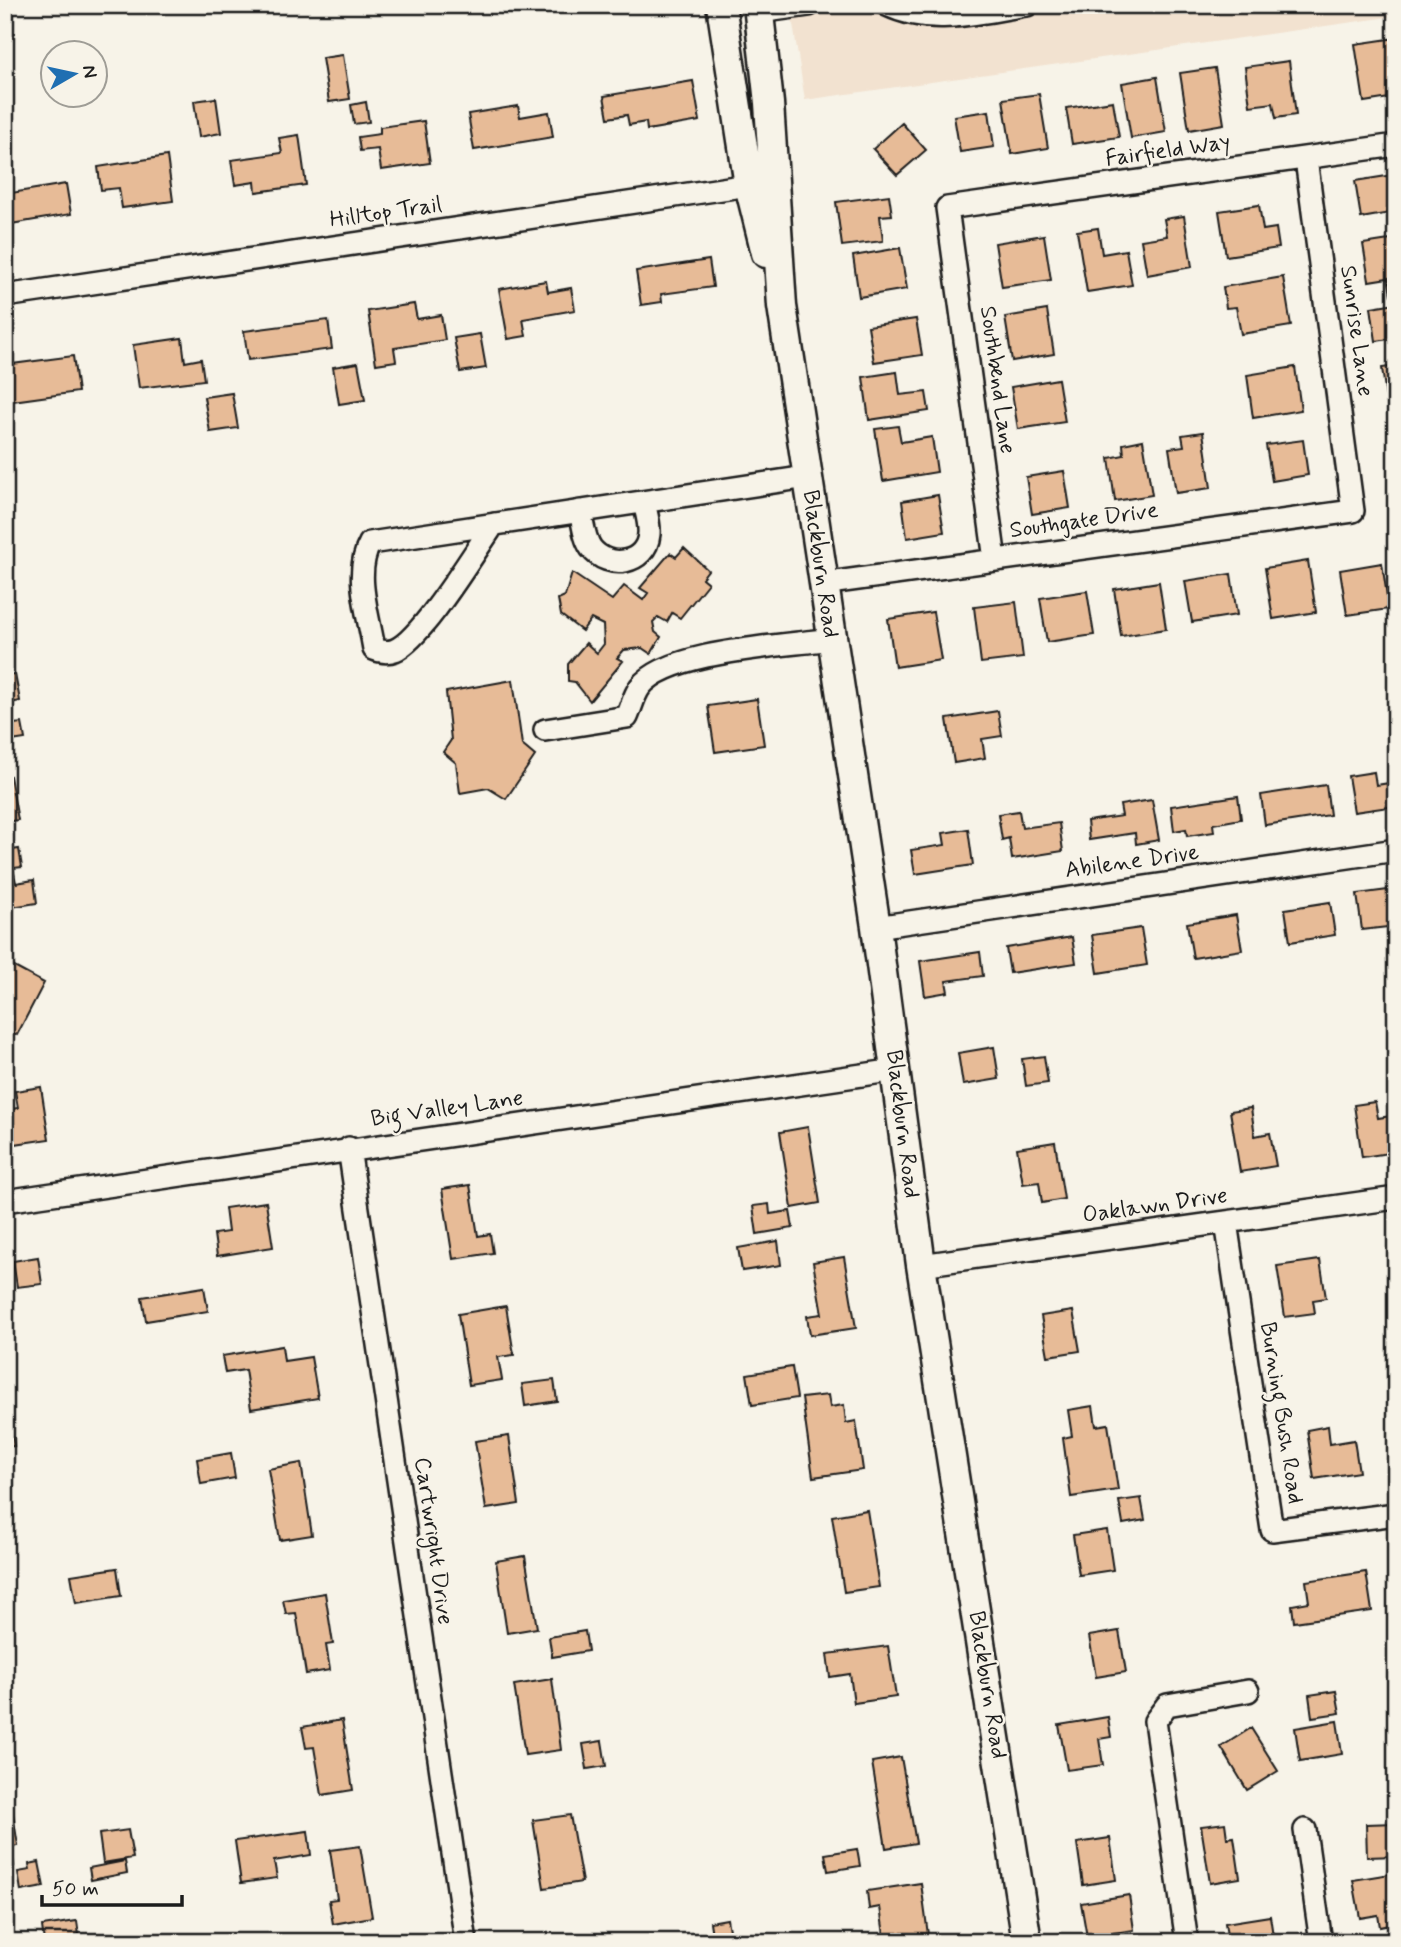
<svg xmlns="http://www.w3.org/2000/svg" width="1401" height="1947" font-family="Mynerve,sans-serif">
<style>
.built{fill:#f2e2d0}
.building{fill:#e7bb97;stroke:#1c1c1c;stroke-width:2}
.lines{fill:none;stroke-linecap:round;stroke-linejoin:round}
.minor-casing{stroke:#1c1c1c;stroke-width:26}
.major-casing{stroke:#1c1c1c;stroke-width:33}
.minor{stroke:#f7f3e8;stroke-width:21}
.major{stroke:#f7f3e8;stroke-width:28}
.labels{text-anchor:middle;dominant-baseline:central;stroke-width:5;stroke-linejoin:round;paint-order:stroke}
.street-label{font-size:23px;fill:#1c1c1c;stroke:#f7f3e8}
</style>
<rect width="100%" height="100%" fill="#f7f3e8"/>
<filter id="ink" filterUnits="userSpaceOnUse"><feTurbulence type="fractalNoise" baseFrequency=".0143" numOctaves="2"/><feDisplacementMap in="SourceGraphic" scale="14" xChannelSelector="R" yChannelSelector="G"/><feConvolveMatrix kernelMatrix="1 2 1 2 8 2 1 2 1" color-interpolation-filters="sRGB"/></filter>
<g filter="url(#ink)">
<path class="built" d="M790,5H1396V16L805,100Z"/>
<path class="building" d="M1396,38V97L1364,102L1355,44Z
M343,55L350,99L329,102L322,58Z
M1289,61L1296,115L1276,118L1273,103L1250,106L1245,67Z
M1215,68L1224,124L1189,130L1180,73Z
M1157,77L1166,132L1131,138L1122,83Z
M693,81L700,121L647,130L646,122L629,125L627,115L608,118L604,96Z
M1039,94L1048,148L1012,154L1003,99Z
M216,98L221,133L199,137L194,101Z
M1113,101L1119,137L1072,144L1066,108Z
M366,102L369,122L354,124L351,105Z
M518,106L520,117L549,112L553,137L474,150L468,114Z
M989,111L994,147L960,152L954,116Z
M424,121L430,163L381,170L378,149L360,151L358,137L380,134V127Z
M902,123L926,150L897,175L873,149Z
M299,135L306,185L256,192L255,182L235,185L231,160L282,153L279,138Z
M167,156L173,201L122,208L119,188L101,190L98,167Z
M1393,175L1396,212L1361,218L1355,181Z
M66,184L71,214L5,225V194Z
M889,195L892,215L880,216L883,241L842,246L836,202Z
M1259,205L1263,230L1276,228L1279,248L1226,256L1219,211Z
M1184,216L1192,267L1147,275L1141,240L1167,236L1164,219Z
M1098,228L1102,254L1126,250L1132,285L1087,292L1077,231Z
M1044,235L1051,280L1002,287L995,243Z
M1396,239V295H1391L1388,278L1369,281L1363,244Z
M900,248L907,289L859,297L853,256Z
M709,260L713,287L661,294L662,302L641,305L636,271Z
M1283,277L1291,326L1241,334L1236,307L1226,308L1223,287Z
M546,281L548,292L571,288L575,310L523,319L526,336L508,339L499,289Z
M1396,303V338L1376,341L1371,307Z
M414,304L417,319L441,315L445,340L394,348L396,361L376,364L368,311Z
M1047,310L1054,354L1012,361L1005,317Z
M916,319L922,355L874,362L868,326Z
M328,320L332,349L248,360L244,331Z
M480,334L486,368L460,372L454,338Z
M182,338L185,362L201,359L204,380L139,388L133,345Z
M73,356L78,392L5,402V365Z
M358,363L365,400L339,404L333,367Z
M1396,366V402L1387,404L1382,368Z
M1295,367L1301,410L1253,418L1247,375Z
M897,372L900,395L926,392L929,411L869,420L863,377Z
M1058,379L1065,422L1018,429L1011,387Z
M232,393L238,428L210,432L204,397Z
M898,426L901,442L932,437L937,472L883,481L875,429Z
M1203,432L1211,488L1176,493L1169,448L1184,446L1182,435Z
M1143,440L1152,495L1115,501L1109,458L1124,455L1123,444Z
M1303,440L1308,475L1272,481L1266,445Z
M1064,471L1070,508L1032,514L1026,477Z
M938,495L944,532L907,538L902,501Z
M684,548L708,570L702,578L708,583L680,618L672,613L667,622L658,617L653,622L655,632L661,637L651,654L642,648L624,650L617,658L623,661L590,701L575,682L568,681V664L586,643L597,653L604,644L603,625L591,619L582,631L561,615L558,599L565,596L572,573L612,600L624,586L643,600L648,593L640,588L670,553L676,557Z
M1308,561L1316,612L1273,619L1265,568Z
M1382,563L1389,609L1347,615L1340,570Z
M1231,574L1237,615L1192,622L1185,581Z
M1159,582L1166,629L1121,636L1114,589Z
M1087,591L1094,635L1047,642L1040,598Z
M1016,602L1023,658L981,663L974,607Z
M933,612L941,660L895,667L888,619Z
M15,674L20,701L11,703L14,724L22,723L25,739L5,742V675Z
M513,680L522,745L535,756L506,799L488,788L460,793L456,763L443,752L451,740L446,692Z
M757,699L764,745L715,752L708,706Z
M998,711L1002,736L982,739L985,758L954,763L947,719Z
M1374,772L1376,785L1396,782V806L1354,812L1348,776Z
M10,776L18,820L5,822V777Z
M1326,785L1330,815L1265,825L1261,795Z
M1238,796L1241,819L1213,824L1214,832L1187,836L1186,829L1174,831L1171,806Z
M1152,800L1159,840L1136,844L1135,833L1089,840L1087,821L1122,816L1120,805Z
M1019,811L1022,828L1059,823L1063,851L1012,859L1009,838L1002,840L998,814Z
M968,829L973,865L915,874L911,850L945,845L943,833Z
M19,849L22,867L13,868L16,883L34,880L37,903L5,908V851Z
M1396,889V926L1362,930L1357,894Z
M1330,902L1335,935L1290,942L1285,909Z
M1236,915L1242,950L1193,958L1187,923Z
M1141,928L1147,965L1098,973L1092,935Z
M1072,937L1076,963L1010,973L1006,948Z
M980,952L983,976L946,981L948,992L925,996L920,961Z
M5,962L44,983L17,1035L5,1029Z
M994,1047L999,1079L963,1085L958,1053Z
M1044,1056L1048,1083L1026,1086L1022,1059Z
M41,1087L49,1139L8,1145L5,1110L18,1108L15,1091Z
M1375,1102L1378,1118L1391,1116L1396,1146L1388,1147L1389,1153L1362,1157L1354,1105Z
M1251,1108L1255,1136L1270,1133L1276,1166L1240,1172L1230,1111Z
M808,1127L820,1203L792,1208L780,1132Z
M1055,1142L1064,1199L1042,1203L1039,1182L1023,1184L1017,1148Z
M470,1185L478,1236L490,1234L493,1253L453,1259L442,1189Z
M266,1202L273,1247L217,1256L214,1234L228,1232L225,1208Z
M769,1204L770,1214L790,1211L793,1228L757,1234L753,1206Z
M778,1241L781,1265L742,1271L738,1248Z
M38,1257L42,1284L17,1287L13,1261Z
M844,1257L856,1328L810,1335L807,1316L822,1314L813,1262Z
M1320,1260L1326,1298L1313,1300L1315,1313L1285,1317L1277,1266Z
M204,1287L208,1311L146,1321L142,1297Z
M506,1306L514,1355L498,1357L502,1380L469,1385L458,1314Z
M1073,1311L1080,1351L1048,1356L1041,1316Z
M282,1346L284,1361L311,1357L318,1398L251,1409L245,1370L225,1373L222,1356Z
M792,1367L797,1398L752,1405L747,1374Z
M554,1380L557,1401L525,1406L522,1384Z
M828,1395L830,1407L844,1405L846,1423L856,1421L863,1470L813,1477L802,1398Z
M1093,1406L1096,1426L1108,1424L1118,1490L1071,1497L1063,1438L1072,1436L1068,1410Z
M5,1415H9L14,1446L5,1447Z
M1328,1426L1330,1444L1354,1440L1359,1472L1314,1479L1307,1430Z
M509,1436L519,1504L486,1509L475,1441Z
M231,1453L235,1478L201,1484L197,1459Z
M301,1463L312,1535L280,1540L268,1469Z
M1141,1498L1145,1520L1123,1524L1119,1501Z
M867,1510L879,1587L844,1592L832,1516Z
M1107,1530L1113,1570L1079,1575L1073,1535Z
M525,1556L537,1628L507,1633L496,1561Z
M117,1568L121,1596L76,1603L71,1575Z
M1366,1572L1372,1611L1294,1622L1292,1605L1309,1602L1306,1581Z
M325,1593L333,1644L326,1645L330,1670L306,1674L296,1613L286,1614L283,1600Z
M585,1631L588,1651L552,1657L549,1637Z
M1119,1631L1126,1672L1096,1677L1089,1636Z
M888,1646L896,1697L854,1703L850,1674L830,1677L827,1654Z
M552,1679L561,1750L525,1755L514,1685Z
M1336,1691L1340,1713L1312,1717L1309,1695Z
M1108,1717L1111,1737L1099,1739L1103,1765L1067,1770L1059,1725Z
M342,1720L353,1790L322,1795L314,1747L306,1748L302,1727Z
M1337,1721L1342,1754L1300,1761L1295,1728Z
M1251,1728L1278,1771L1247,1790L1221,1747Z
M602,1741L606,1766L587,1769L583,1744Z
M901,1757L916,1843L886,1848L872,1762Z
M9,1789L18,1846L11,1847L14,1866L5,1868V1790Z
M570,1815L582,1882L544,1888L533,1820Z
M1225,1823L1227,1838L1234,1837L1240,1878L1210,1883L1201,1826Z
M1396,1823V1856L1367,1857L1366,1824Z
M128,1830L133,1858L103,1863L99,1834Z
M308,1831L311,1855L274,1861L277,1878L241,1883L235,1841Z
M1110,1838L1116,1880L1083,1885L1077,1843Z
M360,1846L372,1917L333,1924L329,1900L337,1899L330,1850Z
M857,1849L860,1866L828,1871L825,1854Z
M125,1861L127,1873L91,1880L89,1868Z
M39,1862L44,1887L21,1891L18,1872L30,1870L29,1864Z
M1396,1873V1924L1380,1927L1378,1915L1360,1918L1353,1880Z
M921,1883L929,1942H885L880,1907L869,1909L867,1891Z
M1129,1895L1134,1930L1087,1937L1081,1903Z
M1270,1916L1274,1942H1228L1225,1923Z
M727,1919L731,1942H713L710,1922Z
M77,1921L80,1942H44L42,1926Z"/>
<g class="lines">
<defs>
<path id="minor" d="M887,5C933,27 979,12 1027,5
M759,12L809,5
M5,296L762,183
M580,511C583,523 584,538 591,548C608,570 646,565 649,534C650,524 646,512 644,502
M494,524C475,551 422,639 395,650C387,653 381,652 374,649C369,616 353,573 370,543L807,477
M995,560L947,208L1396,145
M822,584L1353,511L1306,159
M545,730L627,717C631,708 634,695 640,687C668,650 785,646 831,639
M876,927L1396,850
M349,1148L466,1942
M5,1201L896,1070
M1226,1222L1272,1530L1396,1514
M921,1265L1396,1198
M1305,1830L1321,1942
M1187,1942L1155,1721L1167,1705L1248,1691"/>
<path id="major" d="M721,5L749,185L766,253
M758,5L769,103L782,306L876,927L921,1265L1027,1942"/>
</defs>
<use href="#minor" class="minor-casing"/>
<use href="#major" class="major-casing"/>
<use href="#minor" class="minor"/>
<use href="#major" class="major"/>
</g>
</g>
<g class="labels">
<g class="street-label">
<text transform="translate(1168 151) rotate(-8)">Fairfield Way</text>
<text transform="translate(386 213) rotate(-8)">Hilltop Trail</text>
<text transform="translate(1356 331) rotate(82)">Sunrise Lane</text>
<text transform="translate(997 380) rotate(82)">Southbend Lane</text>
<text transform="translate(1084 521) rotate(-8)">Southgate Drive</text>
<text transform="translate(820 564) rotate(82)">Blackburn Road</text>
<text transform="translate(1132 862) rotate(-8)">Abilene Drive</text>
<text transform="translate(447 1109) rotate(-8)">Big Valley Lane</text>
<text transform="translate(902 1124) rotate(83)">Blackburn Road</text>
<text transform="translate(1155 1206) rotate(-8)">Oaklawn Drive</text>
<text transform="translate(1281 1413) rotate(81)">Burning Bush Road</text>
<text transform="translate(433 1541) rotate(82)">Cartwright Drive</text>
<text transform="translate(987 1685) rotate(81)">Blackburn Road</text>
</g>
</g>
<rect width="1401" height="1947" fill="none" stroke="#f7f3e8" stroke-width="28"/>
<rect x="14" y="14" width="1373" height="1919" fill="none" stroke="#1c1c1c" stroke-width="2.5" filter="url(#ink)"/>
<g transform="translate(74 74) rotate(81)"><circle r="33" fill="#f7f3e8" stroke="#9f9d96" stroke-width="2"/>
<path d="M0-5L12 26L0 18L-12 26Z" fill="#1f6fb2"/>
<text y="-10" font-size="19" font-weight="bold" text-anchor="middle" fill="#1c1c1c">N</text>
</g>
<path d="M42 1895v10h140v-10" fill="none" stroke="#1c1c1c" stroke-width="3.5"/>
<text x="52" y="1895" font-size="21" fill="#1c1c1c" stroke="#f7f3e8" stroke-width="5" paint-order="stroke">50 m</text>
</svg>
